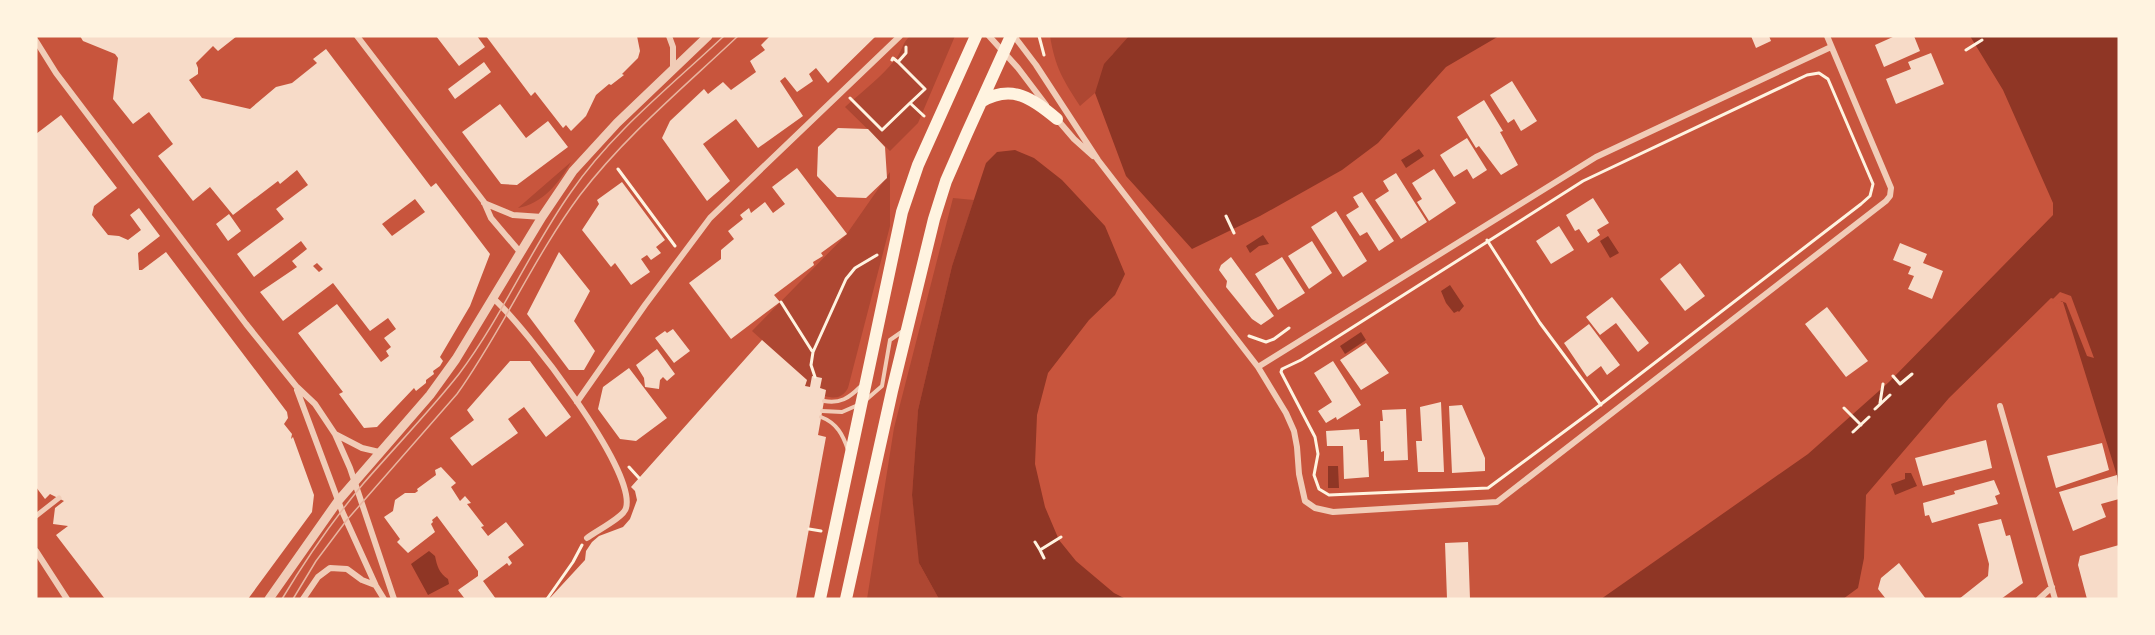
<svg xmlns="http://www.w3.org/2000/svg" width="2155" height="635" font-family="'IBM Plex Sans',sans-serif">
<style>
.green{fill:#ae4732}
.water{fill:#8f3625}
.pier{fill:#c8553d}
.building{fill:#f7dbc8;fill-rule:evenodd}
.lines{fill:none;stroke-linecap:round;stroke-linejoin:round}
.path{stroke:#fff3e0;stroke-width:3}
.service{stroke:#f1ccb7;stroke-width:4}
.pedestrian{stroke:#f1ccb7;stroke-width:5}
.minor{stroke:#f1ccb7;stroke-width:6}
.tertiary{stroke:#f1ccb7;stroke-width:9}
.trunk{stroke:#fff3e0;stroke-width:12}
.tram{stroke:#e9b49f;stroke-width:1.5}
</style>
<rect width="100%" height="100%" fill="#c8553d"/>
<path class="green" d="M910,36H955L918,123L890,151L845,107C862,92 881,77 895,60C902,52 902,43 910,36Z
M1050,36H1132L1112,55L1095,93L1080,106C1063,80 1055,67 1050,36Z
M571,162C559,183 542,204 518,208Z
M890,172V226L848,388C842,398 836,399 825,396L826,390L820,388L822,379L813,376L810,387L805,386L807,380L752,331L846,235Z
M953,198L974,200L952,266L918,410L912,495L920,565L939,599H867L894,428Z"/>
<path class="water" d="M1129,36H1499L1446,67L1378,143L1342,170L1260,216L1192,249L1126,176L1095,93L1104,64Z
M1970,36H2119V482L2063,302L2051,298L1949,398L1866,495L1864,558L1858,588L1843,599H1601L1808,454L1889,382L2053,215V203L2003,90Z
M1419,149L1424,156L1406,168L1401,160Z
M1015,150L1034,158L1062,180L1105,226L1125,274L1115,295L1089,320L1048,373L1037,415L1035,464L1045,507L1059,540L1076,561L1114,593L1126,599H939L919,563L912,495L918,410L952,266L986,163L997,152Z
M1263,235L1269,244L1259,246L1250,253L1246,246Z
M1608,236L1619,253L1610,258L1600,241Z
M1450,285L1464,306L1459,312L1458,311L1454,313L1446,303L1441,291Z
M1361,332L1366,340L1345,354L1340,346Z
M1328,466H1338L1339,488H1328Z
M1905,473H1911L1917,486L1895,495L1891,484L1905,479Z
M429,551L435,556C437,566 439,573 448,579L449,584L428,595L411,564Z"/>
<path class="pier" d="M2060,292L2071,296L2094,358L2087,356L2066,303L2061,301L2059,304L2052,301L2003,349Z"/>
<path class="building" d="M80,36H237L218,51L213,46L196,63L198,68V74L189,80L202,98L250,109L276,87L292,83L317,63L313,59L326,49L431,187L436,183L490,254L470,306L440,357L443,361L440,366L433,371L434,374L426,380V383L416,391L414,388L377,427L364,428L339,394L343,392L298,333L337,304L381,362L389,356L386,351L391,347L384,338L396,329L388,318L370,331L333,283L283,321L260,292L297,267L292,261L307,249L301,241L254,277L237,254L284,219L276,209L308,185L297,170L280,184L278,181L233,215L210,187L193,201L158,156L173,144L149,112L133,124L113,99L118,58L115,54L83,41ZM415,199L425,212L392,236L382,224ZM317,263L323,269L319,272L313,266Z
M436,36H477L485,47L459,66Z
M486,36H637L640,51L638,58L622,74L624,75L611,85L609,84L596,95L586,116L571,131L566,125L563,128L535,92L531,96Z
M770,36H876L828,83L816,68L809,74L813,81L797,92L785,77L780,81L803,116L758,148L736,119L703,144L730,181L707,201L662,138L670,121L704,89L708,94L723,82L731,90L756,72L750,61L765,50L761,45Z
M1751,36H1769L1771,41L1756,48Z
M1895,36H1914L1920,51L1884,67L1875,45Z
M1931,53L1944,84L1896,104L1886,79L1911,69L1908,62Z
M484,62L491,72L455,99L448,89Z
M1512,81L1537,121L1521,131L1514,119L1508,123L1490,95Z
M1484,100L1503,131L1500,132L1518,165L1501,175L1479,146L1476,148L1457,117Z
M500,104L526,138L548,121L568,147L517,185L501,184L462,132Z
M61,115L117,188L94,206L92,215L108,235L119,236L128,240L141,230L130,215L139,208L160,236L138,253L139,270H142L166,252L287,412L288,418L284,424L292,434L291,439L293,437L314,495L312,512L248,599H105L56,535L68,526L53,524L55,508L64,501L50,494L45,499L36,487V134Z
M838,128L868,129L885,147L887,178L866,198L837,197L817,176L818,147Z
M1467,138L1487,170L1473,179L1467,169L1454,177L1440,155Z
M797,168L847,234L821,253L823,256L813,262L814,265L774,295L780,302L731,339L689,283L721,259V250L734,239L728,231L743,219L740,215L749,208L751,213L765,202L773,213L785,204L772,187Z
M1434,169L1456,203L1429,221L1417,202L1422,199L1412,183Z
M1396,173L1427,222L1401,239L1375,200L1389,191L1383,181Z
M622,182L665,240L656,247L661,253L651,260L647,255L641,259L650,272L631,285L615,263L611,267L582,230L599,204L597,200Z
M1362,192L1394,241L1379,251L1367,232L1360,236L1346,215L1359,207L1353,197Z
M1593,198L1609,223L1597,230L1600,235L1588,243L1579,229L1575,231L1566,215Z
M1336,211L1367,261L1343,277L1311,227Z
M229,214L241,231L228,241L216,224Z
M1559,226L1574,250L1551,264L1536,241Z
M1312,241L1332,273L1309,289L1288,256Z
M1900,243L1927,254L1923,263L1943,271L1932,299L1908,289L1914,276L1908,274L1911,267L1893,260Z
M559,252L590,291L574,321L595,351L584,370H569L527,314Z
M1231,257L1274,316L1261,325L1252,319L1226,287L1227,281L1219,270L1221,265Z
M1282,257L1305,293L1278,310L1255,274Z
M1680,263L1705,296L1685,311L1660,279Z
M1612,297L1649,343L1638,352L1616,323L1600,335L1586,317Z
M1827,307L1868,361L1846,377L1805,324Z
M1589,324L1620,365L1607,375L1601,366L1587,377L1564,343Z
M673,329L690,351L674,363L655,338L665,331L667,333Z
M762,340L807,380L805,386L810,387L812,376L822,378L820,388L826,390L818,435L826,437L796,599H549L585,560L586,551L592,542L599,536L623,527L630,519L637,500L635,491L631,487Z
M1366,343L1389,373L1361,390L1340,360Z
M657,349L675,374L667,381L663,377L660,380L659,389L645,387L644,378L636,365Z
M510,361H530L571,417L546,437L524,407L508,419L518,433L472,466L450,438L474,420L467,410Z
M1333,361L1361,405L1337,420L1336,417L1326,423L1318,411L1332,402L1314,373Z
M629,368L667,418L636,441L620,439L598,409L603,387Z
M1441,402L1444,472H1418L1416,441H1422L1420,407Z
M1462,405L1485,458V471L1452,473L1449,406Z
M1406,409L1408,460L1384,461V451L1381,452L1380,421H1383L1382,410Z
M1359,429L1360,440H1367L1369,477L1344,479L1343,446H1327L1326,431Z
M1986,440L1992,468L1923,486L1915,458Z
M2102,443L2109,470L2056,488L2047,456Z
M441,467L456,483L451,487L460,501L465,496L471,503L467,504L484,526L481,527L488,536L506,522L524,545L508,557L512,563L509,566L507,563L483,581L496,599H465L458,590L478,576V571L437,516L432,520L433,522L431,524L435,532L408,553L397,542L400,539L384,517L393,511L395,500L405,493H415L418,491L417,489L436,475L435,470Z
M2117,475L2119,499L2101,504L2106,517L2073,531L2059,492Z
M1994,480L2000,494L1995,496L1998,504L1932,523L1929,515L1925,516L1923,503L1955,494L1954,491Z
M2001,519L2006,536L2010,535L2023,583L2001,599H1959L1988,576L1989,564L1978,524Z
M1468,542L1470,599H1447L1445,543Z
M2119,545V599H2087L2078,565L2080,556Z
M1899,563L1926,599H1886L1878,589L1881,578Z"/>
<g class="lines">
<path class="path" d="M1039,36L1044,55
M1966,50L1982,40
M892,60L893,58L898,62L906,53V47
M898,62L925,89L910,103L924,116
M1819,73L1828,79L1873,184L1870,196L1861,204L1600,405L1488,488L1329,495L1319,489L1314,475L1318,454L1315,437L1281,372L1282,369L1301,360L1583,181L1807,75Z
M850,98L882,130L910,103
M618,169L675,246
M1226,216L1234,233
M1487,240L1540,323L1601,405
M781,302L812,351
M1249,336L1266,342L1274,339L1289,328
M1893,376L1900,384L1912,374
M815,377L811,365L813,352L846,279L855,268L877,255
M1880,403L1883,384
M1844,408L1861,425
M1875,409L1890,395
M1853,432L1869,417
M629,467L639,478
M809,529L821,531
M1035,542L1040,550
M1044,558L1040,550L1061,537
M547,599L573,562L582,545"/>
<path class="service" d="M867,399L882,386L890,340L903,331
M824,401C840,404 849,398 860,387
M822,411L842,412L858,405
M821,417C837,423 843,435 848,450"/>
<path class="pedestrian" d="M36,516L59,498"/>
<path class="minor" d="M357,36L484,202L491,218L520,252
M669,36L673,47V69
M989,36L1018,68L1046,105
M1014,36L1036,65L1098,160L1258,367L1286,413L1294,431L1297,447L1299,474L1305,501L1315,508L1333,512L1497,502L1886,201L1890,196L1891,188L1827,36
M36,41L56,73L246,324L296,386L315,404L335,434L350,468L394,599
M1056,118L1074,139L1093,156
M484,203L513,215L542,217
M494,299C524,326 637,470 626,508C624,517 596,531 587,538
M1258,367L1596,157L1831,47
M297,390L342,511L376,586L384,599
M577,402L645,305L710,218L900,36
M2000,406L2055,599
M335,434L362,448L379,452
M36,551L67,599
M303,599L318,577L330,568L347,569L362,580L375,585
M2039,599L2052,587"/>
<path class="tertiary" d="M269,599L338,501L430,395L456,359L542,217L573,171L617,123L708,36"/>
<path class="trunk" d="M981,102C1012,83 1033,99 1057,119
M820,599L902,212L918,165L976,36
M846,599L892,391L934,219L946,181L967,133L1011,36"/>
<path class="tram" d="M282,599C306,559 333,520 363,484C395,447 429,412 459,374C502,317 530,250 571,192C612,132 672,85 724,36
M293,599L316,561L346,521L457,394C502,331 534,257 580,195C625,136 684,87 738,36"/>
</g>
<rect width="2155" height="635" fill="none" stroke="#fff3e0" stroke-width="75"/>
</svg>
